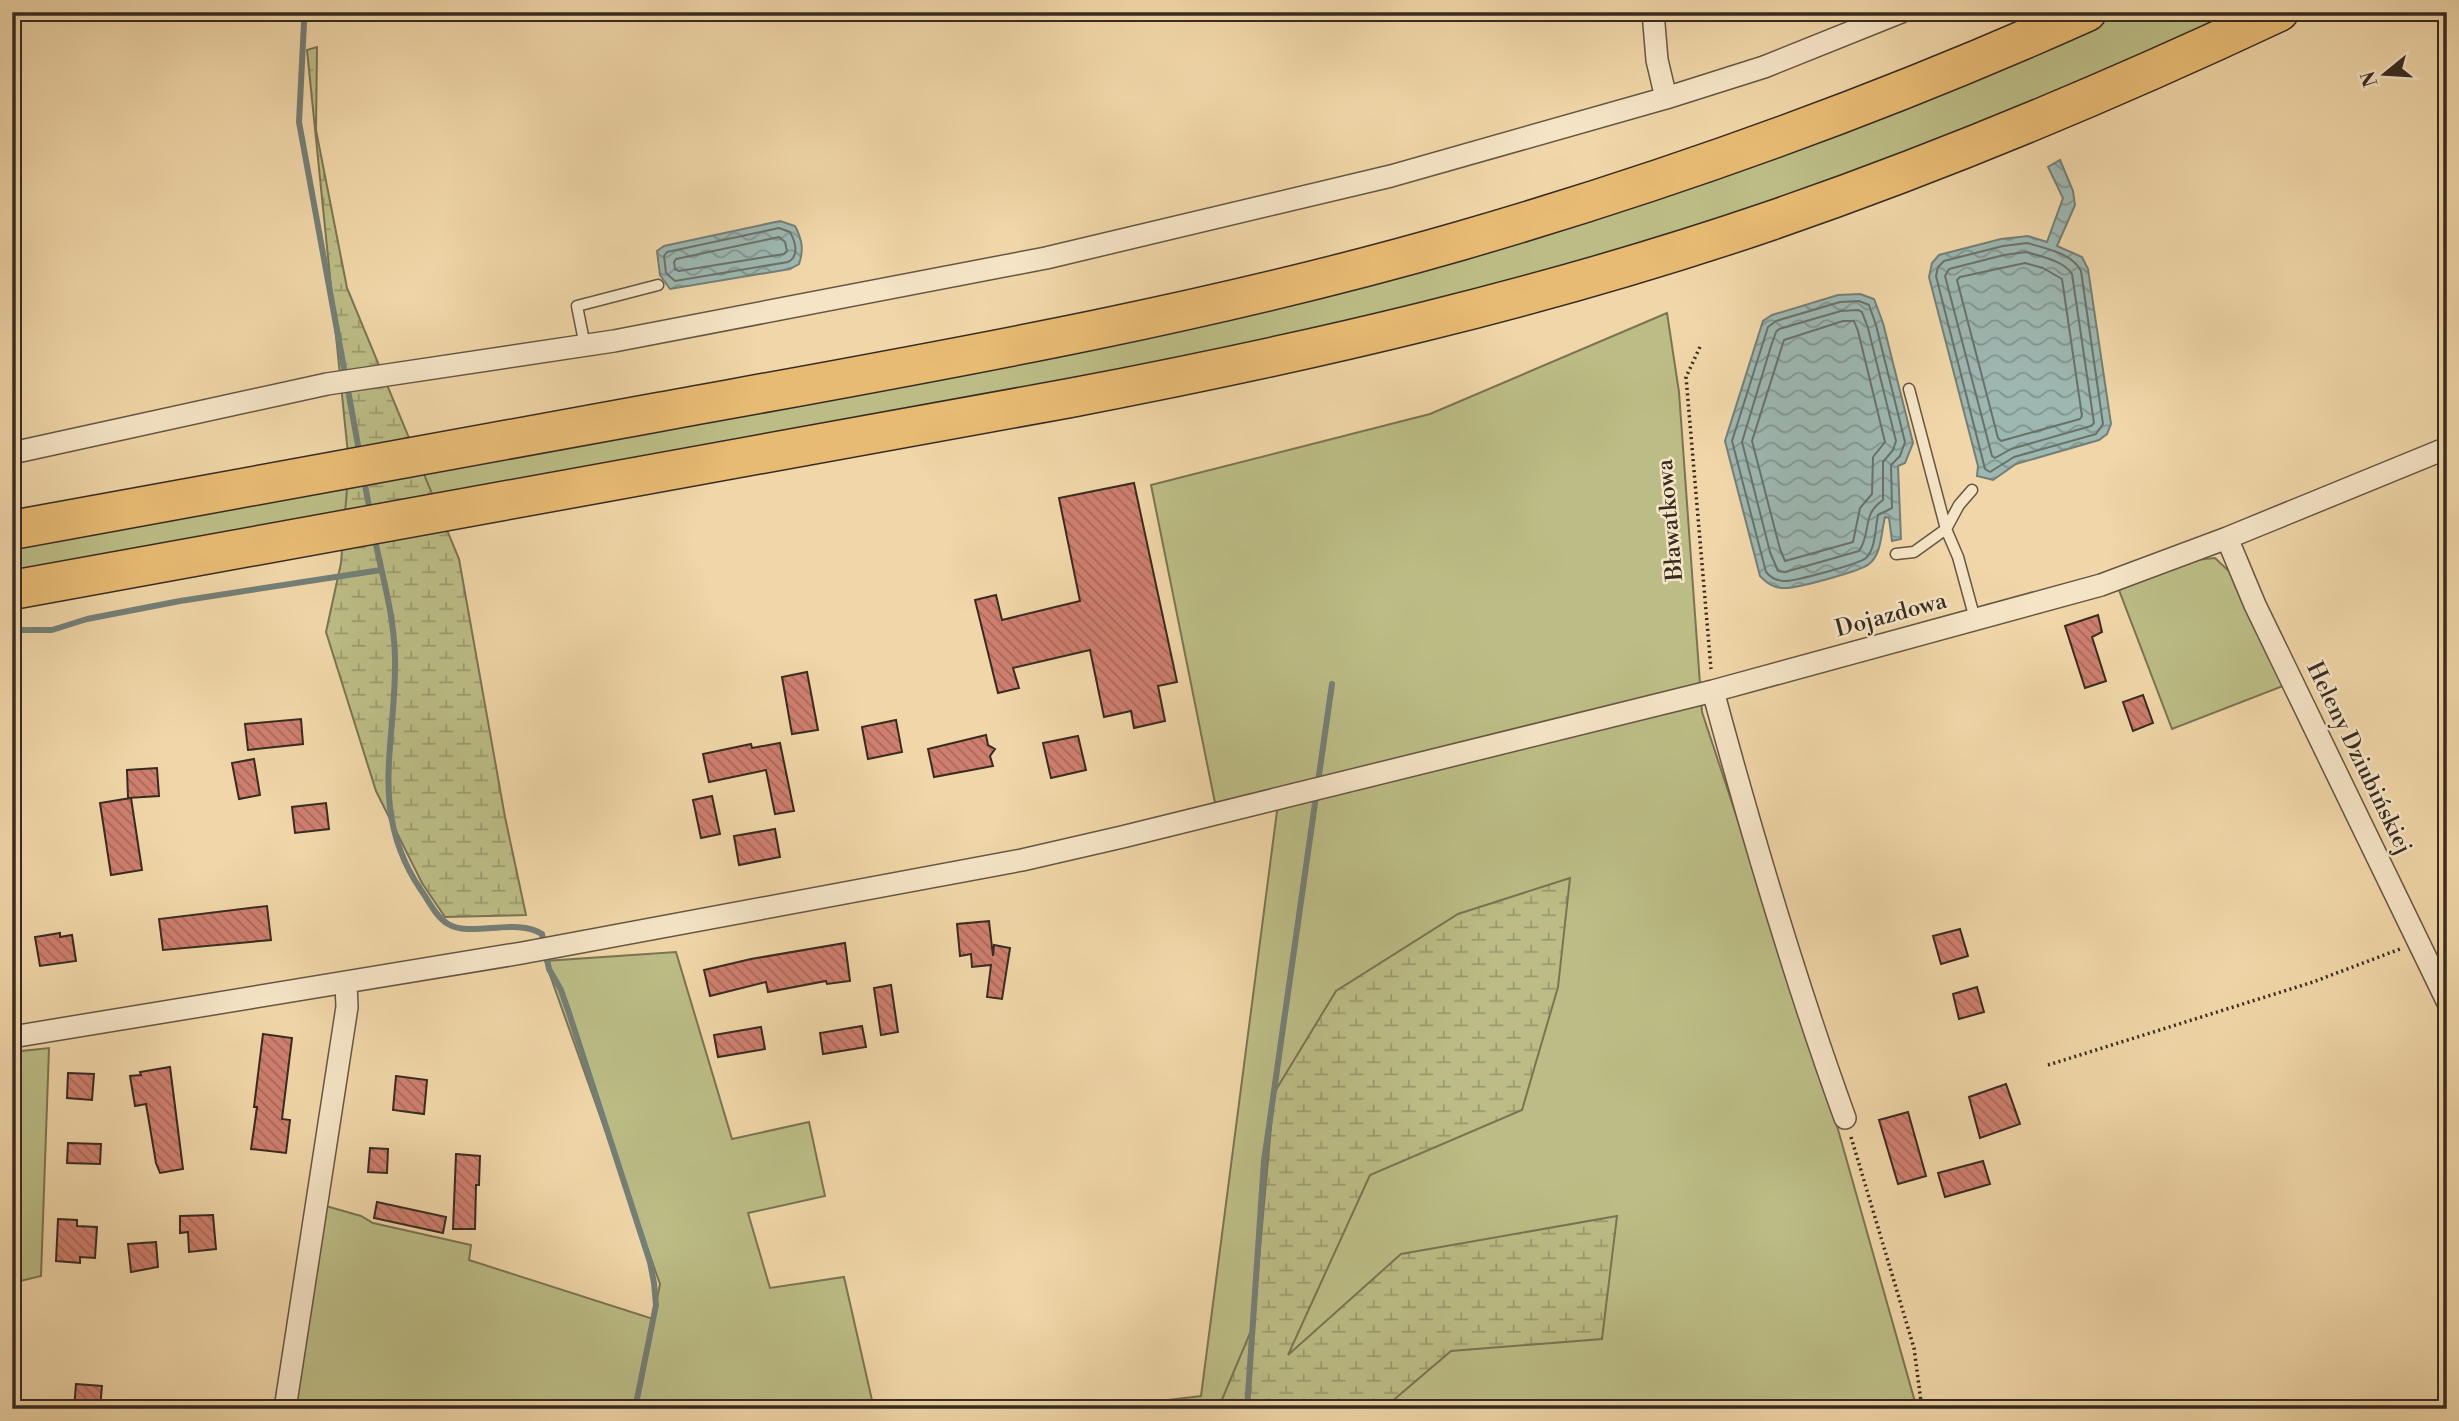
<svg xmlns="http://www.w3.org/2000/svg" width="2459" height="1421" font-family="'Libre Bodoni',serif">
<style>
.green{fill:#bcbd86;stroke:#7a7454;stroke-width:2}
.wetland{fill:url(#wetland-marsh);stroke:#7a7454;stroke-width:2}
.water{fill:url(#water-waves);stroke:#747f77;stroke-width:2}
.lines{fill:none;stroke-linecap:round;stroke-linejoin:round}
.shore{stroke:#6a7169;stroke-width:2}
.stream{stroke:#747f77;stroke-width:6}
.building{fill:url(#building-back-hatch);stroke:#372b21;stroke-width:2}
.service-casing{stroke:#655643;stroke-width:13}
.minor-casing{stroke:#655643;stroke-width:24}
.motorway-casing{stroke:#372b21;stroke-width:41}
.path{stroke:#372b21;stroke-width:3.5;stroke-dasharray:2 3.5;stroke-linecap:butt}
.service{stroke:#f5e4c6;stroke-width:10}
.minor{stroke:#f5e4c6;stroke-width:21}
.motorway{stroke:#e8bb74;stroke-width:38}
.labels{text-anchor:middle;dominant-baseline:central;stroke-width:5;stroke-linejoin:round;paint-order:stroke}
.street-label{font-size:23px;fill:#372b21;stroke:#f5e4c6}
</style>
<defs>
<pattern id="wetland-marsh" width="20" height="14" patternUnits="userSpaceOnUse" patternTransform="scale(1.75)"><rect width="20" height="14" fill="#bcbd86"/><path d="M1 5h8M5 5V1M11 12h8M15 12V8" fill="none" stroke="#9a9a6d"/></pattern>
<pattern id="water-waves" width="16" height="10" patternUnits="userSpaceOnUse" patternTransform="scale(1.75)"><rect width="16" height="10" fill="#9db7b1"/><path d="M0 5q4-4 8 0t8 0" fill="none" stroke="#819590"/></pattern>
<pattern id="building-back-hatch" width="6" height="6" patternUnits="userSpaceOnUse" patternTransform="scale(1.75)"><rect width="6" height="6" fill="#cf7f6f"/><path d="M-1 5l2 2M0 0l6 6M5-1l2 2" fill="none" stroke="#a9685b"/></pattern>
</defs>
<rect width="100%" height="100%" fill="#f0d6a8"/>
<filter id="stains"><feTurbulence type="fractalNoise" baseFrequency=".00286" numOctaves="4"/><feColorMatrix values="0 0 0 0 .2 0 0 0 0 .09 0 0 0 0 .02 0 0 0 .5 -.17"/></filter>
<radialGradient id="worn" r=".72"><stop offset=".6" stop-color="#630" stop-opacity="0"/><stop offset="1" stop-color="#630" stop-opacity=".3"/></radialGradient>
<path class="green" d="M2121,12H2243L2164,50L1825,186L1531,279L1280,341L12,579V541L1081,344L1971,79Z
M1667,313L1679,392L1702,712L1826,1087L1917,1409H1093L1201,1396L1277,811L1276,789L1215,803L1151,485L1430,414Z
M2215,558L2231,573L2283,686L2172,729L2119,590L2194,560Z
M676,952L732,1139L809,1122L825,1196L748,1213L770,1288L844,1277L874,1409H293L326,1206L361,1216L373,1223L471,1245L469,1260L653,1319L660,1284L545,961Z
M49,1048L41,1276L16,1282L20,1409H12V1052Z"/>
<path class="wetland" d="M317,47L316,130L347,288L459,559L505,817L526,915L445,917L422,883L376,791L326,632L341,563L349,464L307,50Z
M1570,878L1558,987L1522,1110L1370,1175L1288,1355L1401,1254L1617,1216L1602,1339L1451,1351L1383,1409H1218L1253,1326L1274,1093L1336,991L1458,914Z"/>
<path class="water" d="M2060,160L2073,191L2075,205L2057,246L2082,257L2088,269L2111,424L2107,434L2099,440L2016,464L1993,480L1977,476L1978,466L1929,277L1932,263L1939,255L2001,239L2028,236L2047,242L2063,198L2048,167Z
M780,221L795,226C802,239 804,250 799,264L790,269L670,289L660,275L657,251L664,246Z
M1860,294L1874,299L1883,323L1913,443L1905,463L1898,466L1901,539L1892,541L1889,518L1885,517C1881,532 1882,554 1869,564C1861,571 1795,589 1784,588C1773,588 1767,583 1760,576L1725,441L1763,321L1772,315L1838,295Z"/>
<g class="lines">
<path class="shore" d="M779,228L790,232C795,241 800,256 788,262L675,281L666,273L664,256L667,252Z
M779,237L785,242L787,251L784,254L679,271L675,269L674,262L676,259Z
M2027,243C2044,248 2072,253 2081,271L2103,424L2096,434L2014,457L1990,472L1985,469L1936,276L1938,267L1944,261L2003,246Z
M2026,252C2040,256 2064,261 2072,274L2094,423L2091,426L2011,449L1995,458L1992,456L1945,276L1949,269L2004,255Z
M2025,263L2043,268L2062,279L2082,416L2080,419L2001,441L1998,438L1957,280L1960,277Z
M1859,301L1869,305L1876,325L1905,442L1900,456L1891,465L1892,508L1878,515C1875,528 1876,548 1866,558C1859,564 1796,581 1785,581C1777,581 1771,578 1766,572L1732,441L1768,327L1776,321L1840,302Z
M1858,310L1862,312L1868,328L1896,441L1893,450L1883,462V500C1861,515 1872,532 1859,551L1785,572L1778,571L1770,552L1742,442L1771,346L1776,332L1779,329L1841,311Z
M1843,321H1854L1858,331L1885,442L1873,457L1872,494L1860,508L1853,542L1785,561L1780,549L1752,441L1784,340Z"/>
<path class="stream" d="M307,12L304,23L299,122L360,456
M364,480L370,511
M374,535C382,575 394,615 395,657C397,743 367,810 421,890C429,901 436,917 448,924C470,938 517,917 542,934L549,969L561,990L569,1013L650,1262L654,1283L656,1305L635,1409
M12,630H52L87,619L180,601L381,570
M1247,1409L1264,1161L1332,684"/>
</g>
<path class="building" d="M1134,483L1177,682L1158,686L1165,721L1134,728L1131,711L1104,717L1090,650L1013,668L1019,688L998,693L975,600L996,595L1002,620L1080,601L1059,498Z
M2098,615L2102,632L2092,637L2106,681L2085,688L2065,626Z
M807,672L818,730L792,734L782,677Z
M2143,695L2153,723L2133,731L2123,702Z
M301,719L303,744L248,750L245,724Z
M896,720L902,752L868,759L862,727Z
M986,735L988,745L995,749L990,756L993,766L934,777L928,749Z
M1078,736L1086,770L1051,778L1043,743Z
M780,743L794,811L775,814L766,770L709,782L703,754L751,744L752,748Z
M254,759L260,795L239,799L232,763Z
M157,768L159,796L128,798L127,770Z
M712,796L720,834L701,838L693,800Z
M131,798L142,870L111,875L100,803Z
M326,803L329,829L295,833L292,807Z
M775,829L780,857L739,865L734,836Z
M267,906L271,940L163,950L159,919Z
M989,921L993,956L994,945L1010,948L1002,999L987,997L991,965L972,967L971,954L960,956L957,924Z
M1960,929L1968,956L1941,964L1933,936Z
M60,933V937L72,935L76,961L40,966L35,937Z
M845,943L850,981L827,984L826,981L768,992L766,982L710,996L704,970L751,959Z
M891,985L898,1032L881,1035L874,988Z
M1977,987L1984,1012L1959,1019L1953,994Z
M862,1026L866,1047L823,1054L820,1033Z
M761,1027L765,1049L718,1057L714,1035Z
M263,1034L292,1038L282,1119L290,1120L286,1153L251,1149L257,1107H254Z
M170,1067L183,1169L160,1173L156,1163L146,1104L135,1106L130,1076L141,1075L140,1072Z
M68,1073L94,1074L92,1100L67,1098Z
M396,1076L427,1080L424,1114L393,1110Z
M2006,1084L2020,1124L1980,1138L1969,1097Z
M1908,1112L1926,1176L1898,1184L1879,1120Z
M68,1143L101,1144L100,1164L67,1163Z
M370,1148L388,1149L387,1173L368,1172Z
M456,1154L480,1156L479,1185H476L475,1229H453Z
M1983,1161L1990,1184L1945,1197L1938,1173Z
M377,1202L446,1217L443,1233L374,1218Z
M213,1215L216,1249L189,1252L188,1232L180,1233V1216Z
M58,1219L77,1220V1226L97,1227L95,1258L80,1257V1263L56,1261Z
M156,1242L158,1267L131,1272L128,1244Z
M76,1384L102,1386L100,1409H74Z"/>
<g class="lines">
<defs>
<path id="service" d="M585,346L577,306L658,285
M1909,389L1946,529L1958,557L1975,619
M1896,554L1914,552L1946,529L1959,505L1972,490"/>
<path id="minor" d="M1653,12L1657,60L1666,98
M12,453L327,384L614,341L1046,258L1391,176L1666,98L1764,67L1901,12
M2227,538L2255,605L2447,1001
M1713,691C1752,835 1794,978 1845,1118
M12,1037L522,953L1022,860L1122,837L1713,691L2101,585L2227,538L2447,448
M285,1409L347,1007L346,983"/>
<path id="motorway" d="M12,530C228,491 443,451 659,412C928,363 1197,317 1460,241C1674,179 1884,103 2087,12
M12,590L1070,398C1306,353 1542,299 1770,221C1944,161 2113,90 2279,12"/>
</defs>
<use href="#service" class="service-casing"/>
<use href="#minor" class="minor-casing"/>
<use href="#motorway" class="motorway-casing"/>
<path class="path" d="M1700,347L1686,377L1711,669
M2048,1065L2313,982L2400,949
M1851,1137L1914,1348L1922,1409"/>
<use href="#service" class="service"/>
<use href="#minor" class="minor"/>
<use href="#motorway" class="motorway"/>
</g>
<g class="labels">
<g class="street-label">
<text transform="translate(1670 520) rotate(-95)">Bławatkowa</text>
<text transform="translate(1891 615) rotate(-15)">Dojazdowa</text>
<text transform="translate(2359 758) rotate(64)">Heleny Dziubińskiej</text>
</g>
</g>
<rect width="2459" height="1421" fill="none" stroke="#f0d6a8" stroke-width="42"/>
<rect x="14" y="14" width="2431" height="1393" fill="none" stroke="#372b21" stroke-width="3.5"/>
<rect x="21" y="21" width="2417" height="1379" fill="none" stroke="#372b21" stroke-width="2"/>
<g transform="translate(2385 74) rotate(252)" stroke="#f5e4c6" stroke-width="5" paint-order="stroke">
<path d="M0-5L12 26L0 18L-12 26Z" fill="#372b21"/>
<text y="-10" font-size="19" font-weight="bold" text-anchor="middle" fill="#372b21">N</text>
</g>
<rect width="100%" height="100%" filter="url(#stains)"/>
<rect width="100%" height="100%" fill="url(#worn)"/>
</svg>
